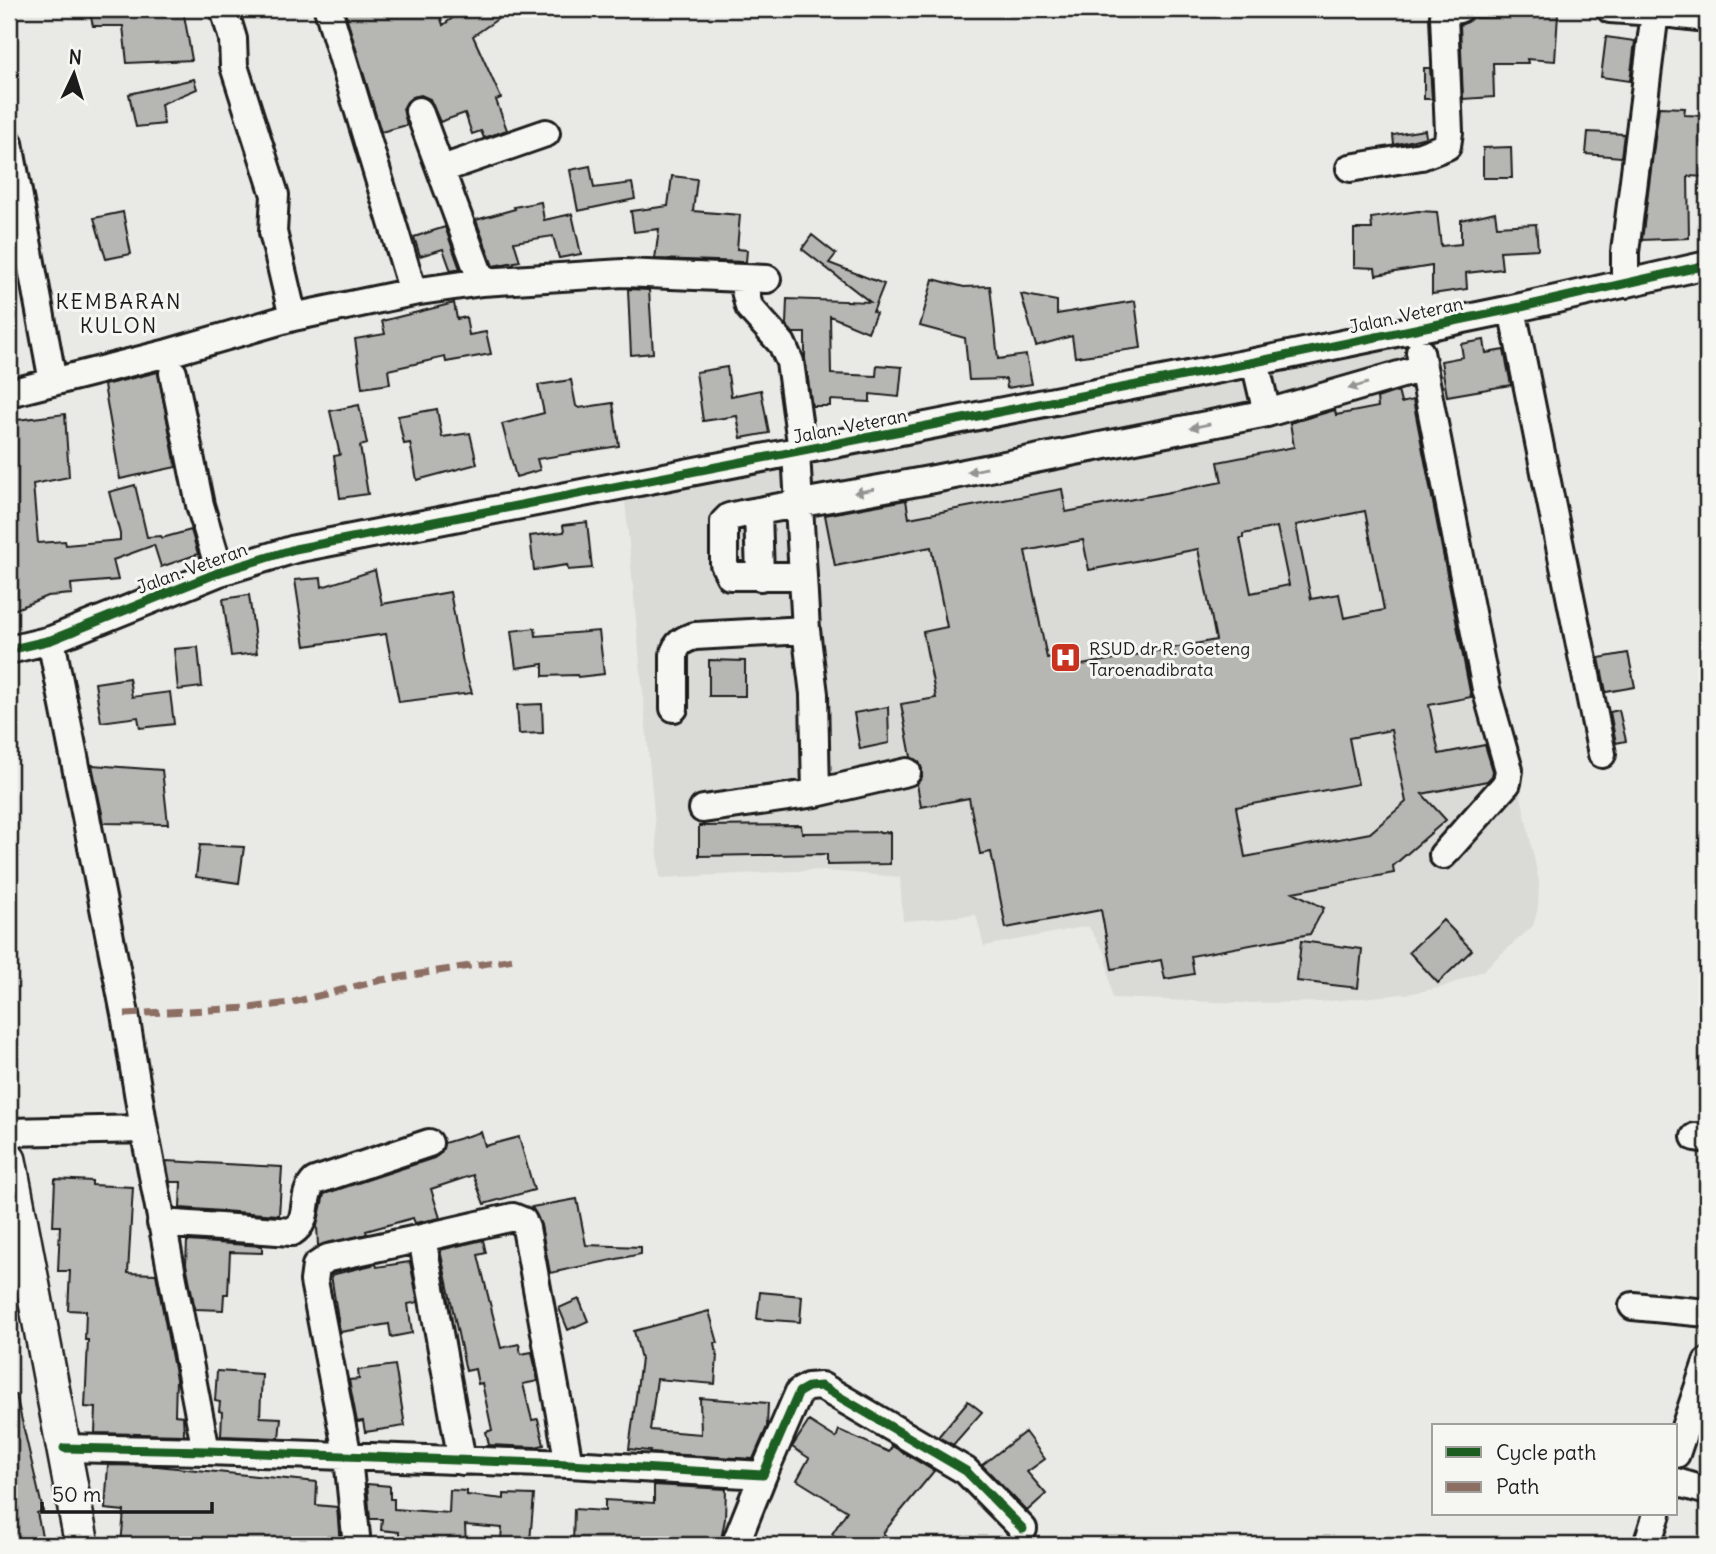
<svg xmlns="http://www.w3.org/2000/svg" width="1716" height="1554" font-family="Delius,sans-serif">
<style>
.built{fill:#dadad6}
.building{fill:#b6b6b3;stroke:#1c1c1c;stroke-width:2;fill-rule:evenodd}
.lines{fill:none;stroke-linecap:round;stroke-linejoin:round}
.minor-casing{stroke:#1c1c1c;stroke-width:32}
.major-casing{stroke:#1c1c1c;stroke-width:38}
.minor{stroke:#f6f6f2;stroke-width:26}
.major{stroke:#f6f6f2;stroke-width:33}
.quiet{stroke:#8d6e63;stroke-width:7;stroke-dasharray:14 7;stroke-linecap:butt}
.cycleway-casing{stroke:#f6f6f2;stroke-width:13}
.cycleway{stroke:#1b5e20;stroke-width:9}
.oneway{fill:#949492}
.labels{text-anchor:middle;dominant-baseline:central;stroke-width:6;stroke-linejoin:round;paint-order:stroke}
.street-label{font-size:18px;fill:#1c1c1c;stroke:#f6f6f2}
.poi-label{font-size:18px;fill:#1c1c1c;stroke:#f6f6f2;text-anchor:start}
.quarter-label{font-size:21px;letter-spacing:2px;fill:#1c1c1c;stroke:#f6f6f2}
</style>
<rect width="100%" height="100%" fill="#e9e9e5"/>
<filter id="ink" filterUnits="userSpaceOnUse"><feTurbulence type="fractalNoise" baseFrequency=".0143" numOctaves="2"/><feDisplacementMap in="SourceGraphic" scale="14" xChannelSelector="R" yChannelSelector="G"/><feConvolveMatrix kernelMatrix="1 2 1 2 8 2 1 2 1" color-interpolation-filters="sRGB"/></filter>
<g filter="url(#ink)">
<path class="built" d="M1426,342L1539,882L1538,908L1533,926L1482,971L1443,987L1413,993L1320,1002L1242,1003L1112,998L1106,954L1088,926L984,946L976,915L903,921L900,877L814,870L660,878L625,500Z"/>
<path class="building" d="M89,9H183L192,60L127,63L123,26H93Z
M344,9H438L443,25L465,9H512L473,36L501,98L496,100L507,130L484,138L481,131L472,134L465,113L440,122L430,99L421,95L413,97L407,102L403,109L407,125L381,132Z
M1531,13L1558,14L1555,61L1527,59L1528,63H1493L1494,97L1463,99L1460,25L1468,22L1473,16L1476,18L1531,17Z
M1606,37L1635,41L1630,81L1601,77Z
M1424,68H1430L1432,99H1424Z
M194,79L197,89L161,104L164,124L136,127L129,94Z
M1659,107L1685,108L1684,115L1707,116V177L1688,176L1689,238L1642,240Z
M1425,130L1426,137L1394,145L1393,135Z
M1588,132L1624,134L1621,157L1586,154Z
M1511,147L1512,178H1483V148Z
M590,166L594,188L632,183L635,199L578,211L570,170Z
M672,176L697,179L693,211L740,215L737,249L747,250L746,262L655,259L659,229L634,232L631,211L668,206Z
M541,202L544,220L572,214L581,254L559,258L553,236L514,242L520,261L493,266L476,220L515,209L514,207Z
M1418,211L1437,212L1441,246L1461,244V220L1495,212L1497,226L1536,224L1538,249L1500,251L1502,269L1466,273L1467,289L1432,294V266L1376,275L1375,268L1354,267V229H1372L1371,218Z
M123,212L131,254L106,259L94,218Z
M445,227L460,269L451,271L443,249L420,256L414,237Z
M812,235L836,254L829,263L884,284L873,312L876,313L868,332L830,316L831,374L876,376L877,365L902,367L899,397L870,394V402L830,400V406H812L805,359V333H793L786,325L787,299L870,302L802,249Z
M933,279L964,287L990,286L998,359L1026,355L1032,384L1007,388L1006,379L969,380L965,338L920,326Z
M628,289L649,290L653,353L631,355Z
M1021,294L1057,301V314L1135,301L1141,348L1075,357L1072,336L1036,346Z
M454,303L457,319L466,317L469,335L486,332L491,354L446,362L445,357L388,370L390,384L362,388L355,339L385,334L382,321Z
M1484,340L1486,353L1504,350L1511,385L1447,396L1441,361L1463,357L1461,344Z
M727,367L731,396L761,390L769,433L741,438L737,416L703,421L696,372Z
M158,372L176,467L120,479L104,385Z
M571,380L576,406L579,408L613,403L619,446L537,459L540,470L516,477L502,424L544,413L538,385Z
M1398,391L1401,403L1413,400L1471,697L1429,705L1439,754L1485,745L1493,771L1492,776L1487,781L1422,794L1446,820L1393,866L1394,873L1293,892L1324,908L1310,934L1191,956L1194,974L1165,979L1161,960L1112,969L1101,910L1006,928L991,852L980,854L969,798L921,807L917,784L922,777V769L919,762L911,757L901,704L936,698L923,632L947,627L931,547L835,566L825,515L906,500L909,518L1062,489L1066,512L1222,482L1218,462L1294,447L1290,423L1335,410L1336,415L1378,407L1377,398ZM1365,511L1384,610L1344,618L1339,594L1311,599L1296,525ZM1277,527L1289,585L1251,593L1240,538H1243V534ZM1083,540L1089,570L1198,549L1216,640L1055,670L1052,657L1047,658L1025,551ZM1391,730L1406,802L1370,833L1245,857L1236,807L1358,784L1349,738Z
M359,405L367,444L360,446L368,494L340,498L334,456L340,455L330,411Z
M437,409L442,437L470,433L477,464L417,480L410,443L404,444L398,416Z
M65,414L69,477L33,484L38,543L65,541L66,545L120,540V534L109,492L135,485L147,537L161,536L162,538L191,530L198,554L161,567L154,545L113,560L118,580L71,584L72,594L47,596L9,612L12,505L9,506V421Z
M587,522L592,568L568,570L567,565L534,570L530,536L564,532L563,525Z
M375,570L382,604L450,592L463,663L472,693L399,702L386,634L305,646L295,580L321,578L322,587Z
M249,595L257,653L231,656L223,599Z
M535,628L536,636L599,631L604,674L578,677L577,675L543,676V664L516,668L511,631Z
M198,647L202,687L178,690L174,649Z
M1628,653L1635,687L1606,692L1599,658Z
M709,660L745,661V696H709Z
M129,678L132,697L170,692L174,724L140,728L138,717L101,722L95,683Z
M542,704L543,733L519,734L517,705Z
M888,707L889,743L860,749L854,713Z
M1619,710L1626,741L1616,743L1610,712Z
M92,765L162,770L168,824L104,823Z
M801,825L802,833L890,832V864L827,865V854L699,856V826Z
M200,845L244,847L239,883L196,877Z
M1443,920L1472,950L1438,983L1409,952Z
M1301,941L1362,949L1358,988L1297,981Z
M481,1132L485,1146L519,1137L534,1190L484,1204L473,1175L431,1189L440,1218L415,1223L413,1218L366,1231L367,1234L318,1246L317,1226L324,1194L434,1158L441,1153L444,1143Z
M166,1161L282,1167L279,1215L180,1208L181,1182H170Z
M55,1179L92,1181V1185L133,1187L128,1273L156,1274L176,1379L175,1415L183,1416L184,1435L95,1433L96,1408L85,1407L88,1340H85L86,1311L68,1310L70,1271H58L60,1226H53Z
M577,1199L586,1245L641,1247V1254L550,1273L541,1225L532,1207Z
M483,1240L486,1253L478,1255L501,1348L519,1344L521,1354L532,1352L538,1381L523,1384L532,1420L538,1419L544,1445L535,1447L489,1445L486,1432L492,1430L482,1383L478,1384L475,1369L466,1371L440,1250Z
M187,1241L262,1246V1253L230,1252L228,1294H224L223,1310L195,1309L186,1264Z
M410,1262L418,1302L408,1304L412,1333L391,1337L389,1324L340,1332L331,1275L376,1264L377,1267Z
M760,1292L802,1296L800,1322L757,1319Z
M579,1299L588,1321L568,1330L559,1308Z
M709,1311L718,1343H715L717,1355L715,1384L657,1379L650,1430L701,1434L700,1398L768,1403L767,1427L753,1459L649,1453L650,1451L629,1449L641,1359L634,1331Z
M395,1365L405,1426L365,1432L363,1421L357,1422L349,1380L359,1379L358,1370Z
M217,1371L262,1374L260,1417L281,1418L279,1438L221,1436L222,1412L219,1411L220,1402L215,1401Z
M16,1395L43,1511L37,1513L44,1545H9V1396Z
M968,1401L982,1412L953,1445L938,1437Z
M809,1421L836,1438L839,1430L889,1452L892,1446L934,1471L883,1533L895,1545H849L832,1534L847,1511L797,1480L809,1458L792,1447Z
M1025,1432L1045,1459L1027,1472L1046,1494L1027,1511L982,1465Z
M108,1465L157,1466L317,1482L316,1505L337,1507L340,1545L264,1541V1545H121L124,1511L105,1509Z
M367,1484L390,1486V1499H394V1509L449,1513L450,1490L467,1491V1495L504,1499V1494L534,1495L530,1541L501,1539L502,1528L465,1525L466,1545H399V1532L381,1530L382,1519H370Z
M654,1485L726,1489L725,1519L720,1545H573L574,1509L605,1511V1500L654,1503Z"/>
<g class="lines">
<defs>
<path id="minor" d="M224,9L233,39L234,66L275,195L273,232L293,317
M328,9L413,292
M1610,9L1655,12
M419,111L482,282
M9,143L53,382
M1350,168L1421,156L1447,146L1449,132L1444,16L1451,10L1459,9
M442,169L546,133
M742,278L749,307L782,344L790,362L802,450
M1625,284V252L1655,12L1707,18
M1512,309L1602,754
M1420,352L1486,689L1509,770L1507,783L1443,855
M1255,362L1267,413
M173,373L200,505L220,572
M9,393L168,353L293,317L413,292L482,282L623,273L767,279
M796,452L806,630L814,694L816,793
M758,511L760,577
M803,576H730L724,564V522L729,517L742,514L929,480L1267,413L1423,368
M51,640L125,1014L144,1129L206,1451
M9,650L51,640L220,572L295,549L1255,362L1512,309L1707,265
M674,708V655C676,643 684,639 695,636L806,630
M703,809L816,793L907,772
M9,1132L144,1129
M1695,1137L1707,1139
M161,1223L292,1232C312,1220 299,1196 315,1181L429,1143
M1633,1306L1707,1313
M64,1448L206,1451L569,1464L763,1475L799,1392L808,1387L821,1386L966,1471L1023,1529
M1676,1454L1707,1362
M462,1461L422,1238L513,1217L523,1221L526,1228L569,1464
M1676,1482L1707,1491
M356,1536L348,1458L314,1281L316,1266L328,1258L422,1238
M735,1545L763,1475
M1647,1545L1657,1514"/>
<path id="major" d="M9,1160L82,1545"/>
</defs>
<use href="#minor" class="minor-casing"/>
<use href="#major" class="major-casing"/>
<use href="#minor" class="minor"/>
<use href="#major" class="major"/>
<path class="quiet" d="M125,1014L249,1008L290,1003L381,980L514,959"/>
<defs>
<path id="cycleway" d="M9,650L51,640L220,572L295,549L1255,362L1512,309L1707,265
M64,1448L206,1451L569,1464L763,1475L799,1392L808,1387L821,1386L966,1471L1023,1529"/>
</defs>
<use href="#cycleway" class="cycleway-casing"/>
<use href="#cycleway" class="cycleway"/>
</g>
<defs><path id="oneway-solid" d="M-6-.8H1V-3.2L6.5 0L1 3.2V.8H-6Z" transform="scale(1.75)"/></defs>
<g class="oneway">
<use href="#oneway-solid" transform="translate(1358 386) rotate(163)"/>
<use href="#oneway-solid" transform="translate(1200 426) rotate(169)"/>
<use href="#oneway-solid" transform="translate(977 470) rotate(169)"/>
<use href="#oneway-solid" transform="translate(864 491) rotate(170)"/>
</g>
</g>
<defs>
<symbol id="hospital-square" viewBox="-11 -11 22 22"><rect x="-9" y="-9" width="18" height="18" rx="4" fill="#c8321e" stroke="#f6f6f2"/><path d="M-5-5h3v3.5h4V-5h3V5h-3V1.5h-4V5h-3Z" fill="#fff"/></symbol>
</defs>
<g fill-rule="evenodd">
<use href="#hospital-square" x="1048" y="640" width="35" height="35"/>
</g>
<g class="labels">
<g class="street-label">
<text transform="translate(1406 315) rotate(-12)">Jalan. Veteran</text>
<text transform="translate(850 426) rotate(-11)">Jalan. Veteran</text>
<text transform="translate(192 568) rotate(-20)">Jalan. Veteran</text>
</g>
<g class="poi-label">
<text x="1089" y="648">RSUD dr R. Goeteng<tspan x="1089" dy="21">Taroenadibrata</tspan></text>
</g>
<g class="quarter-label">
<text x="119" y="301">KEMBARAN<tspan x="119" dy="24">KULON</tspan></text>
</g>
</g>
<rect width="1716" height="1554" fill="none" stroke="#f6f6f2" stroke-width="35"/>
<rect x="18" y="18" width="1681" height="1519" fill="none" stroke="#1c1c1c" stroke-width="2.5" filter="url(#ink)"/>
<rect x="1432" y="1424" width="245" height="91" fill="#f6f6f2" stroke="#9f9f9c" stroke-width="2"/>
<rect x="1446" y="1447" width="35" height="10" fill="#1b5e20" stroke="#9f9f9c" stroke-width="2"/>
<text x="1496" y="1460" font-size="21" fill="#1c1c1c">Cycle path</text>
<rect x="1446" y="1482" width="35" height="10" fill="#8d6e63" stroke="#9f9f9c" stroke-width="2"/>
<text x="1496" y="1494" font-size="21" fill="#1c1c1c">Path</text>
<g transform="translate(74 74) rotate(4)" stroke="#f6f6f2" stroke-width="5" paint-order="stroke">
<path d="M0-5L12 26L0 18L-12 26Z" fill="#1c1c1c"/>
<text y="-10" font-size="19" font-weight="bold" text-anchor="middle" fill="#1c1c1c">N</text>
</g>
<path d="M42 1502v10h170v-10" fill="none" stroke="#1c1c1c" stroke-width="3.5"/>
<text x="52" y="1502" font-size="21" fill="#1c1c1c" stroke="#f6f6f2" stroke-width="5" paint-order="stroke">50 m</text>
</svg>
